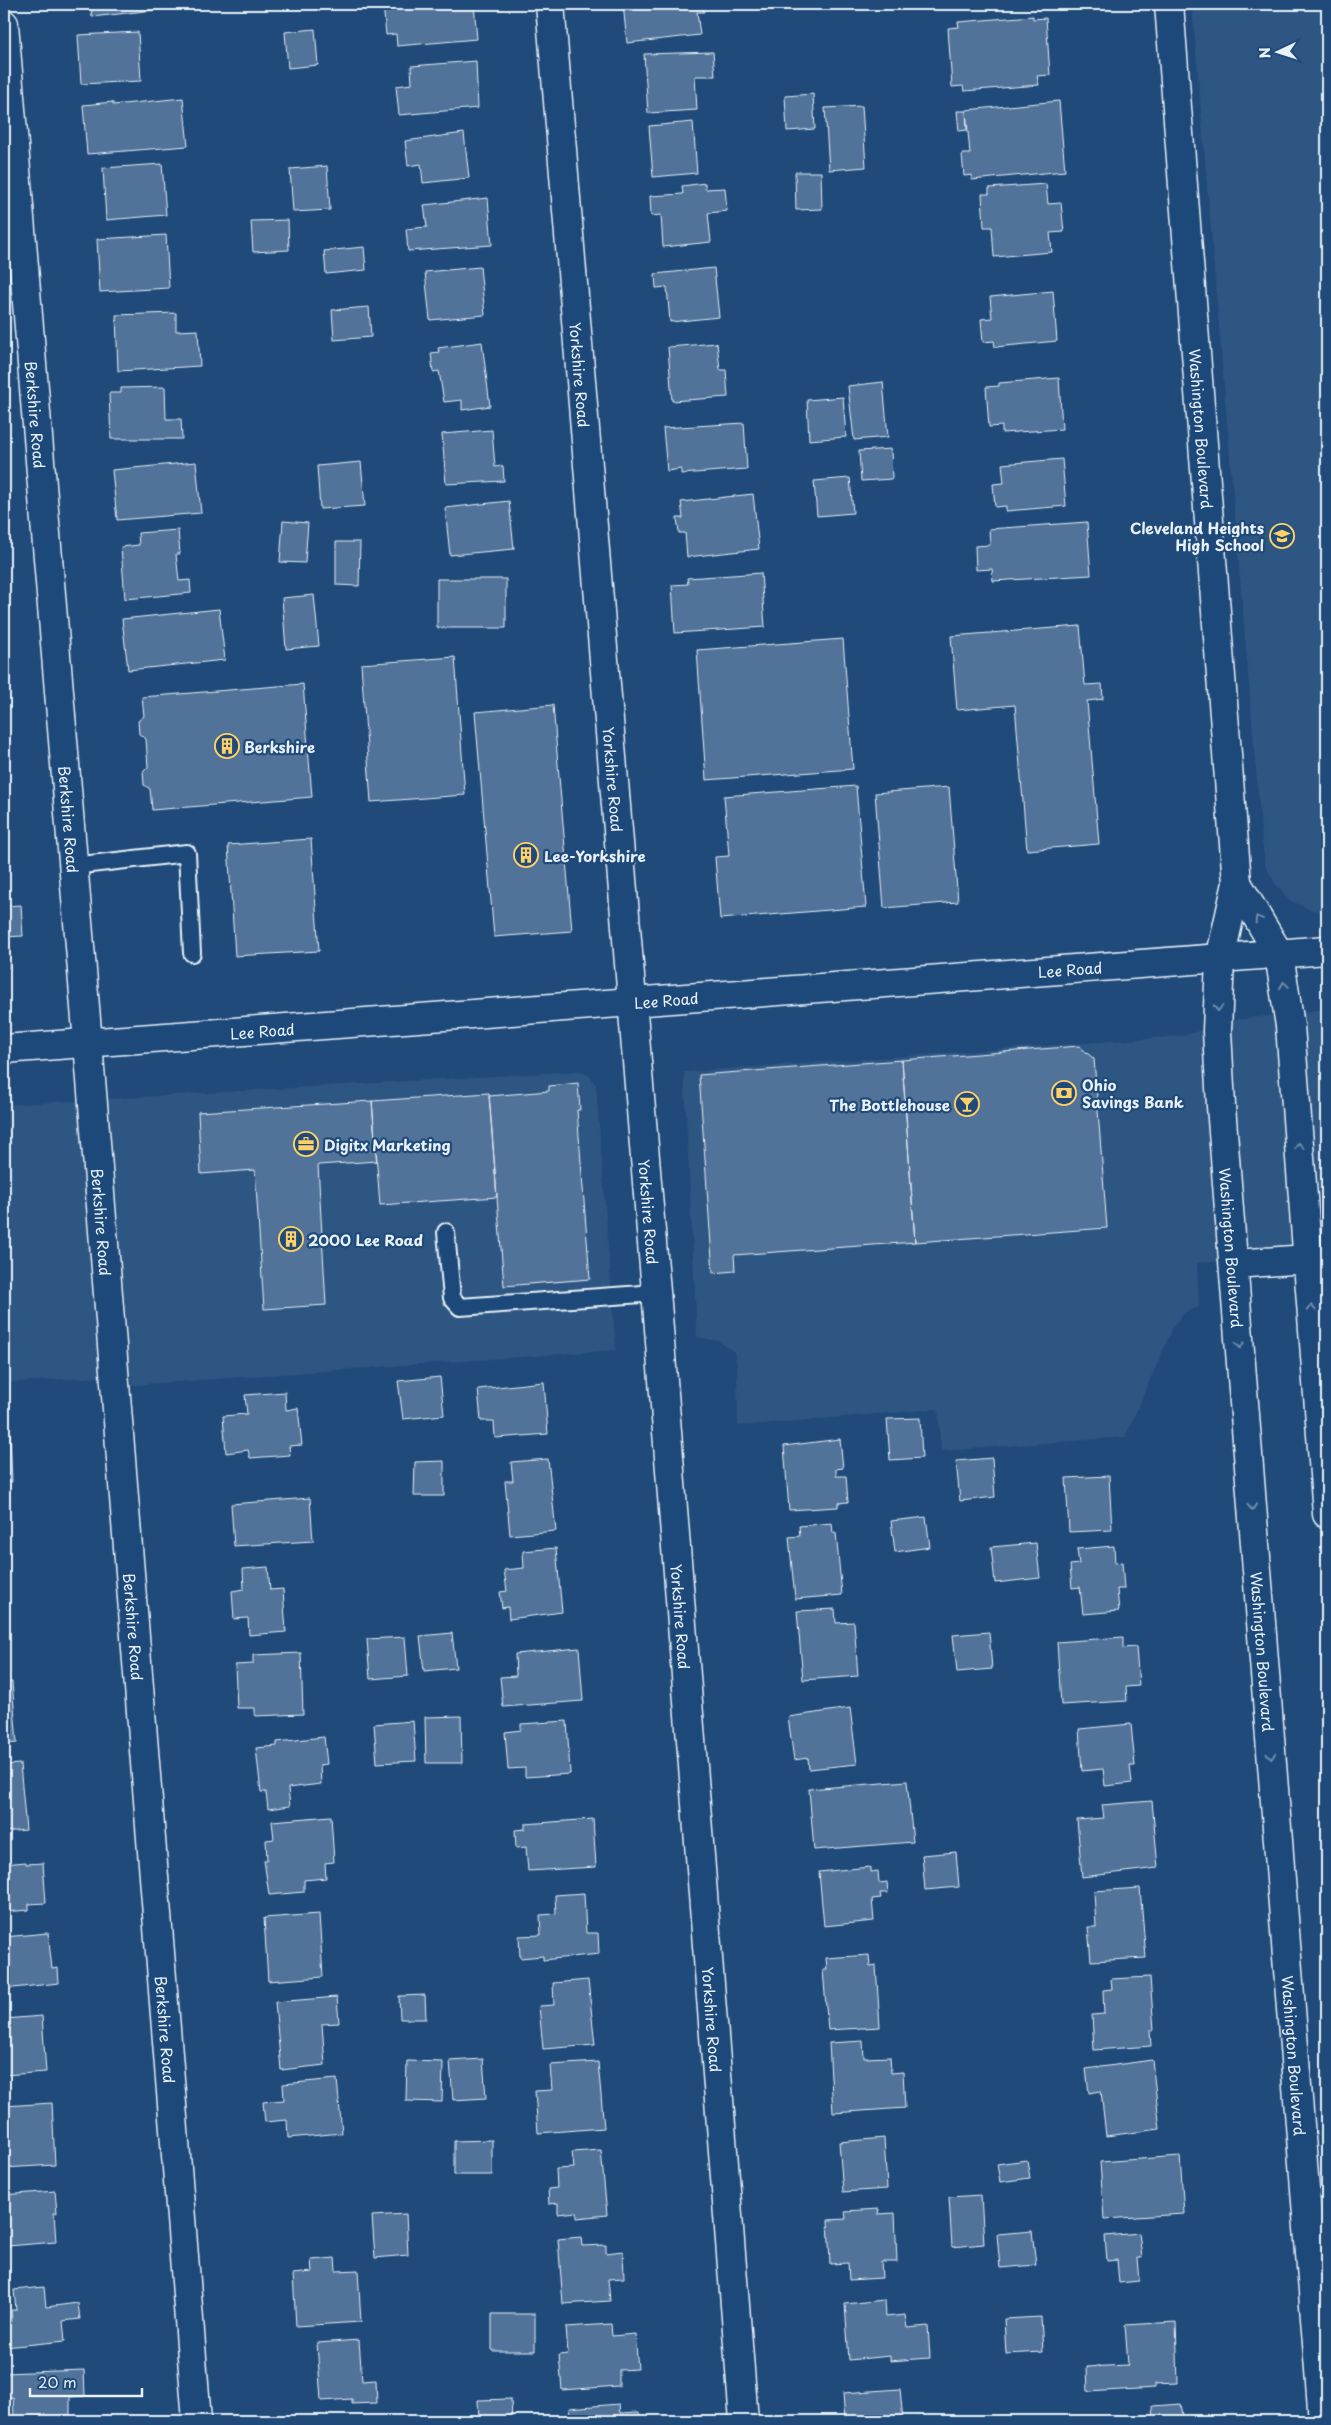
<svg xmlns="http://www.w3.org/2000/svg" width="1331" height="2425" font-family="'Playpen Sans',sans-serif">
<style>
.built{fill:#2e5683}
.building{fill:#517399;stroke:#e8f1f8}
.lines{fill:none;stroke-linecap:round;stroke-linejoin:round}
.lane-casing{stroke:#e8f1f8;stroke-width:20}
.street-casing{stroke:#e8f1f8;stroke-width:31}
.secondary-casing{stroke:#e8f1f8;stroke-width:31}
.lane{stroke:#1f4a7a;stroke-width:16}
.street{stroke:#1f4a7a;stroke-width:28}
.secondary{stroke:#1f4a7a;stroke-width:28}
.oneway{stroke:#6f8dac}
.labels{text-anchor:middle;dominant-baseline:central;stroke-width:4.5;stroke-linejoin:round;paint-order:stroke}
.street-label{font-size:15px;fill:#e8f1f8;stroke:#1f4a7a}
.poi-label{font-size:15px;font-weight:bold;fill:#e8f1f8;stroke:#1f4a7a;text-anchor:start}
</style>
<rect width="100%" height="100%" fill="#1f4a7a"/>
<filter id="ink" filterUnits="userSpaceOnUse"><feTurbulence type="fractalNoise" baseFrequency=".02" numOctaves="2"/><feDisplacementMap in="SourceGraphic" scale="10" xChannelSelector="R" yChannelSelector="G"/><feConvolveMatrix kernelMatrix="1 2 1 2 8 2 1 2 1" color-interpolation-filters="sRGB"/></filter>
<g filter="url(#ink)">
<path class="built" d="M1192,4H1327V912L1309,909L1289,900L1275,883L1265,865L1262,841Z
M1327,1009V1254L1197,1263L1199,1307L1185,1312L1174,1325L1125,1437L941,1451L938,1410L936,1409L738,1426L737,1365L734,1352L719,1341L697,1337L684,1072L1182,1036L1234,1020Z
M578,1071L589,1075L596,1085L616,1350L132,1385L131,1375L4,1383V1105Z"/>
<path class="building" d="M91,4H154V10L92,17Z
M383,4H474L477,39L397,46L396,34L386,35Z
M623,4H703L704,12H697L700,35L627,43Z
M1322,4H1327V63H1326Z
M1033,16V19L1046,18L1050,75L1037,76L1039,85L964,91L963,86L952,87L948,28L959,27L958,22Z
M315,29L318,65L288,68L285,32Z
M138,32L141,81L81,84L78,35Z
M713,52L715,76H695L697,110L648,113L644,54Z
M476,61L478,108L399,115L396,86L412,84L411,66Z
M813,94L815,129L787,131L785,96Z
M183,98L188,146L87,154L83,105L113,102V105Z
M1059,101L1065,171L972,180V175L964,176L962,154H970L966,110Z
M862,106L866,167L829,170L825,108Z
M957,111H966L967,130L959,131Z
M693,122L697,173L653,177L649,126Z
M464,133L469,178L423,183L421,164L408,166L405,141Z
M162,164L166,215L106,220L103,168Z
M327,166L330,210L293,212L290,169Z
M795,172H821L822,209L796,210Z
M705,183V189L725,188L727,211L708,213L711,242L663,247L661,215L651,216L650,196L683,194L682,186Z
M1046,184L1048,204L1061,203L1064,232L1050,233L1052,252L994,257L992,227H984L982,194H989V188Z
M488,198L492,245L408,251L406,229L427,227L424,205Z
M288,220L289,250L253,252L251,221Z
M166,235L169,288L100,292L97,239Z
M364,247L366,270L326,274L324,251Z
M480,267L485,315L430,320L425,272Z
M714,268L719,317L670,322L667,287L656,288L655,274Z
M1053,291L1057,341L995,347L994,341L983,342L981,319L992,318L990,297Z
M369,307L371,337L334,340L332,310Z
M176,313V331L198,330L200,366L118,371L116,315Z
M482,342L490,406L462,410V400L444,402L439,371L433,372L431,353L439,352L438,348Z
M717,343L720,370H726L728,397L672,401L668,347Z
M1059,378L1062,429L1002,433V426L989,427L986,387L999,386V383Z
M883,382L888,437L854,440L848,386Z
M165,387L166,419H181L182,439H111L109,393H121V388Z
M843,397L846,437L809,440L807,400Z
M744,423L747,469L681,474V469L667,471L663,428Z
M492,430L495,467L503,466L504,481L446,484L442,434Z
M891,449L892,479L861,481L859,451Z
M1062,459L1066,506L1006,511V506L995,507L993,484L1004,483L1002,464Z
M196,462L201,513L117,520L112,470Z
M361,462L365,506L320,509L317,466Z
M850,478L853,513L817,516L814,481Z
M753,494L759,549L687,557L685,533H679L677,518H683L681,502Z
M509,501L514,549L450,555L445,508Z
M283,521L308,523L305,563L280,562Z
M1087,522L1091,575L993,581L992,569L976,570L975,546L990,545L989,529Z
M178,530L180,554H176L179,581L190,580L191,593L125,599L121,547L139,545L138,533Z
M336,542H360L359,586L336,585Z
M761,573L765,627L675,633L672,585L688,584L687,578Z
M437,579H506V628H437Z
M314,595L319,646L286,649L282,598Z
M219,609L225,660L128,670L122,619Z
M1080,626L1085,685L1102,684L1103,699L1087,701L1099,844L1027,850L1015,705L957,710L951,636Z
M843,639L853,769L706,780L697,650Z
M455,657L465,795L371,802L361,664Z
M303,684L312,797L152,810L150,789L144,785L143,772L148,767L146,739L139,734L138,721L144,716L142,697Z
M553,705L572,931L494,937L475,712Z
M856,786L866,907L720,919L715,857L729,856L724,796Z
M949,787L958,902L884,908L875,793Z
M311,839L319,951L235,956L228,845Z
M4,899V906L21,905L23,936L5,937L8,968L4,969Z
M1079,1046L1094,1059L1107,1228L915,1242L902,1060Z
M902,1060L915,1242L734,1255L735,1271L713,1273L699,1075Z
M578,1083L580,1110H577L590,1279L504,1286L489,1096L549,1091V1086Z
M489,1093L497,1197L380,1205L372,1101Z
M372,1101L377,1161L318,1165L326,1305L264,1309L255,1170L201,1174L198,1112Z
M440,1377L444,1415L403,1419L398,1381Z
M544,1382L548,1434L495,1438L494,1421H481L478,1389Z
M285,1392L286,1410L298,1408L302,1445L289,1446L290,1455L250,1458L248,1450L226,1453L223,1416L247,1414L245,1395Z
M920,1418L922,1458L890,1460L887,1419Z
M10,1432L12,1482H4V1433Z
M840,1439L843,1468L836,1469V1476H846L848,1502L838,1503V1507L789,1510L784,1446Z
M992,1458L995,1497L960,1501L956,1461Z
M548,1459L556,1531L510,1535L505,1481H513L511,1462Z
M444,1461V1496H414L415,1462Z
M1109,1476L1112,1530L1069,1532L1066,1478Z
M310,1498L313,1541L234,1546L231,1504Z
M926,1517L930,1547L895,1552L891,1521Z
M832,1523L833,1533H836L842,1595L795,1599L789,1537L800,1536L799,1526Z
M4,1534L6,1567H4Z
M1036,1543L1040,1578L995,1583L991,1547Z
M1114,1546L1115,1563L1122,1562L1124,1589H1117L1119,1611L1083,1614L1080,1587L1072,1588L1070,1565L1079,1564L1077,1549Z
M556,1548L562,1612L509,1619L508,1607L502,1608L500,1592L507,1591L504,1570L524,1568L523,1551Z
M268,1567L270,1590L283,1589L286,1632L249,1635L248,1618L234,1619L232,1591L244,1589L243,1569Z
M4,1589L6,1617H4Z
M835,1609L836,1623L854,1622L858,1676L803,1680L797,1611Z
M989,1632L992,1669L957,1672L953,1635Z
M452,1633L456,1668L424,1671L420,1636Z
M405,1637L408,1676L370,1679L367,1639Z
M1123,1637V1648L1136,1647L1139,1686L1126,1687L1127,1701L1061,1705L1057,1642Z
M579,1648L583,1701L503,1707L500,1677L516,1676L515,1654Z
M301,1653L303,1714L255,1716V1708H237L235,1665L253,1664V1655Z
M4,1682H12L17,1743L4,1744Z
M850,1708L857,1764L809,1769L808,1758L794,1760L788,1717Z
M461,1716L462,1763H426L425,1717Z
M413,1721L416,1761L377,1763L374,1724Z
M567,1721L570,1774L525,1777V1768L508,1769L505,1732L521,1730V1724Z
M1131,1724L1135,1766H1130L1132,1783L1105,1786L1103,1769L1082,1771L1079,1729Z
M324,1737L327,1764L320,1765L321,1784L288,1788L290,1806L268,1809L266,1792H261L256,1748L277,1746V1742Z
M20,1764L26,1830L4,1832V1765Z
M907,1781L913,1842L814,1850L809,1789Z
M1152,1801L1158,1868L1082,1877L1077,1820L1104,1818L1102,1805Z
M331,1816L334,1862L325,1863L326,1878L304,1880V1892L269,1895L264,1860H267L266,1840L274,1839L272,1821Z
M593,1819L596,1867L528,1871L526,1847L516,1848L515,1830L525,1829V1824Z
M956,1852L959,1887L925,1890L922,1855Z
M26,1862V1864L43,1863L46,1903L29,1904V1910L4,1912V1864Z
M870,1867V1872L878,1871L879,1883L887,1882L888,1893H880L881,1898L872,1899L874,1921L824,1926L819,1872Z
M1140,1888L1146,1958L1091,1961L1088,1927H1096L1094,1891Z
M584,1893L586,1933H598L599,1954L543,1960V1956L520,1958L519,1936L541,1935L540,1915L556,1914L555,1895Z
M319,1914L323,1977L268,1981L264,1918Z
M48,1933L52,1969L58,1968L59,1983L4,1989V1937Z
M869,1955L870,1967L876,1966L880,2027L828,2030L823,1970H827L826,1958Z
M1150,1977L1154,2030H1150L1151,2046L1094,2050L1092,2015L1104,2014L1103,1990L1112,1989L1111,1979Z
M588,1980L595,2045L543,2049L539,2006L554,2005L553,1983Z
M425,1995L426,2019H400L399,1996Z
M337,1997L339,2023L322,2024L325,2065L281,2070L275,2002Z
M42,2016L46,2072L4,2075V2019Z
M863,2041L864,2058L890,2057L891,2073L903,2072L905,2108L833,2113L829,2043Z
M483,2059L486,2098L453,2100L450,2061Z
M1152,2060L1160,2129L1106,2136L1101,2091L1089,2093L1086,2069Z
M407,2061L443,2062L442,2102L406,2101Z
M598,2062L604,2128L538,2133L535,2091L552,2090L550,2065Z
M337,2079L342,2133L288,2138L287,2120L265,2122L263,2102L284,2100L283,2084Z
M52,2103L55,2165L4,2168V2106Z
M884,2138L887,2189L843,2192L839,2142Z
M492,2140V2175H454V2141Z
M601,2150L607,2215L577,2218V2212L558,2214V2203L549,2204L548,2189L557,2188L556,2169L574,2168L572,2152Z
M1180,2156L1184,2214L1104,2219L1100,2162Z
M1027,2160L1030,2178L1000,2182L997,2164Z
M55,2191L57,2213H54L56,2242L8,2246L6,2219H4V2195Z
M981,2195L984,2244L952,2247L949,2197Z
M879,2209L878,2214L895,2213L897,2262H881L882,2278L849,2280L848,2263L830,2264L828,2220L846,2219L845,2211Z
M406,2214L408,2255L375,2258L372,2216Z
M1032,2231L1036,2265L1000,2268L997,2234Z
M1139,2233L1142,2258H1137L1139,2281L1119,2283L1117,2260L1107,2261L1105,2236Z
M581,2237L582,2246L606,2245V2253L623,2251L624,2278L608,2279L610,2301L563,2304L558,2239Z
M335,2258L336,2271L358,2270L361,2322L296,2326L293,2274L312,2272L311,2260Z
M44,2287L46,2307L78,2303L80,2319L63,2321L65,2341L5,2347L4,2322L12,2321L11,2310H16L14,2290Z
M884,2300L885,2317L905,2315L907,2328L928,2326L930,2358L890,2361V2356L849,2360L845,2304Z
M492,2314H535V2351H492Z
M1041,2317L1043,2352L1006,2354L1004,2319Z
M1176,2322L1178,2383L1155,2384V2388L1088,2392L1087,2367L1128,2365L1125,2325Z
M611,2324L612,2336L635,2334L638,2369L619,2370V2386L562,2390L559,2355L568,2354L566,2327Z
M359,2340L362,2381L376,2380L377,2403L352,2404V2399L321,2401L317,2343Z
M84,2370L85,2396L70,2397V2415L14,2417L13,2397L4,2398V2373Z
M900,2389L903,2420L920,2418V2421H845L843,2393Z
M511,2399L512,2421H479L478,2400Z
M619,2404L620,2413L639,2412L640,2421H570L569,2408Z
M1181,2404L1184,2421H1136L1154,2420L1153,2406Z"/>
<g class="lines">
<defs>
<path id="lane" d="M73,866L187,853L192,953
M446,1232L452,1298L460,1307L656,1293"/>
<g id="street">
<path id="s1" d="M550,4L658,1316L744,2421"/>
<path id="s2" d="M1169,4L1237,883L1220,959L1217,1031L1221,1106L1323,2421"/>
<path id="s3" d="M4,24L92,1092L197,2421"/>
<path d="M1237,883L1279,954L1290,1026L1327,1514"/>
<path d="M1234,1264L1307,1259"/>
</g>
<g id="secondary">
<path id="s4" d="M4,1049C445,1018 886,981 1327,950"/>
</g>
</defs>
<use href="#lane" class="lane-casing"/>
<use href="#street" class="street-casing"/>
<use href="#secondary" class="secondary-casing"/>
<use href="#lane" class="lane"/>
<use href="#street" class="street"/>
<use href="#secondary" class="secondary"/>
</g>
<defs><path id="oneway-chevron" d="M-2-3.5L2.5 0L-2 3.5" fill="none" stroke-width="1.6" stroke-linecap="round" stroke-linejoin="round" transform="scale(1.25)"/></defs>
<g class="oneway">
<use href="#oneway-chevron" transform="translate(1258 919) rotate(-121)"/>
<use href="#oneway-chevron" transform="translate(1284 985) rotate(-98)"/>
<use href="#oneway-chevron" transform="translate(1218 1008) rotate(92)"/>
<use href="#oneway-chevron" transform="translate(1299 1146) rotate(-94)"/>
<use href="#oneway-chevron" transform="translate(1311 1308) rotate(-94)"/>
<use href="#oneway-chevron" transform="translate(1240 1345) rotate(86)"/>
<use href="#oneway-chevron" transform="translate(1252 1507) rotate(86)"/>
<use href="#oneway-chevron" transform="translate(1271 1756) rotate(86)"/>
</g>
</g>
<defs>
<symbol id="school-ring" viewBox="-11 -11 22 22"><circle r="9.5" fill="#1f4a7a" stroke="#ffd166" stroke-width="1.5"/><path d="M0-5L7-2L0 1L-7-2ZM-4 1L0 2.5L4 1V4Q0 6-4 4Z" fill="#ffd166"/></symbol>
<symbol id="building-ring" viewBox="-11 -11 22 22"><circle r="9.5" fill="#1f4a7a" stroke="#ffd166" stroke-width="1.5"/><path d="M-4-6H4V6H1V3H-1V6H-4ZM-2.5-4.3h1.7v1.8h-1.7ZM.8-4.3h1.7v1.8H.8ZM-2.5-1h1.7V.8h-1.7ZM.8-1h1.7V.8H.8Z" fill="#ffd166"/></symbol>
<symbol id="bank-ring" viewBox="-11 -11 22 22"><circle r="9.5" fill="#1f4a7a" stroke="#ffd166" stroke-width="1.5"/><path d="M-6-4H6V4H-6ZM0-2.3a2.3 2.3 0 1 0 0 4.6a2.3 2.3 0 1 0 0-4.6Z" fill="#ffd166"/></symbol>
<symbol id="bar-ring" viewBox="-11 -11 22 22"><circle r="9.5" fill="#1f4a7a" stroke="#ffd166" stroke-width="1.5"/><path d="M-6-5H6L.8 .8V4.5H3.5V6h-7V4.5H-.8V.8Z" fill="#ffd166"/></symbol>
<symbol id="office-ring" viewBox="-11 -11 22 22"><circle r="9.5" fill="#1f4a7a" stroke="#ffd166" stroke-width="1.5"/><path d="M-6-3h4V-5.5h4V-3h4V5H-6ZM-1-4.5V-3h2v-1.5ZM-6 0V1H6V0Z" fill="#ffd166"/></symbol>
</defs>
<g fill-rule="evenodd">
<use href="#school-ring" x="1268" y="522" width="28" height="28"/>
<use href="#building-ring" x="213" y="732" width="28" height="28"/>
<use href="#building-ring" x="512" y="841" width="28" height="28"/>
<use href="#bank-ring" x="1050" y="1079" width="28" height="28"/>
<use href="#bar-ring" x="953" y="1090" width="28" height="28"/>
<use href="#office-ring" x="292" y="1130" width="28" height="28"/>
<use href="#building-ring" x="277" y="1225" width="28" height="28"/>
</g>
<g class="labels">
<g class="street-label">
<text stroke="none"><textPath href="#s1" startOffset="372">Yorkshire Road</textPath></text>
<text stroke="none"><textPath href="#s3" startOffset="392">Berkshire Road</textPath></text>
<text stroke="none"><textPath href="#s2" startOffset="426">Washington Boulevard</textPath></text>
<text stroke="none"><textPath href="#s1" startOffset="778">Yorkshire Road</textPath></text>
<text stroke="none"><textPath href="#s3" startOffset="798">Berkshire Road</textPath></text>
<text stroke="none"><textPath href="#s4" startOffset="1069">Lee Road</textPath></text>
<text stroke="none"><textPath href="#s4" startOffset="664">Lee Road</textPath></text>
<text stroke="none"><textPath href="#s4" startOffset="259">Lee Road</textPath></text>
<text stroke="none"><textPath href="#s1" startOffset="1212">Yorkshire Road</textPath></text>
<text stroke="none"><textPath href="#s3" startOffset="1202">Berkshire Road</textPath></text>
<text stroke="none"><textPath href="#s2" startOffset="1249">Washington Boulevard</textPath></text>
<text stroke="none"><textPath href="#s1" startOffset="1618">Yorkshire Road</textPath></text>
<text stroke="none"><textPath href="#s3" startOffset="1608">Berkshire Road</textPath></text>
<text stroke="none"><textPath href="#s2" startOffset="1654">Washington Boulevard</textPath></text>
<text stroke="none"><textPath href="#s1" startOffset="2022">Yorkshire Road</textPath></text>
<text stroke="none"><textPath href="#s3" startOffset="2012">Berkshire Road</textPath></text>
<text stroke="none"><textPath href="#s2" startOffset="2059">Washington Boulevard</textPath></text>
</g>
<g class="poi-label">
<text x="1264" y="527" text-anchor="end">Cleveland Heights<tspan x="1264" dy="17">High School</tspan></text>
<text x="244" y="746">Berkshire</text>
<text x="544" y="855">Lee-Yorkshire</text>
<text x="1082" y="1084">Ohio<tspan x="1082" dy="17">Savings Bank</tspan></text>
<text x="950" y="1104" text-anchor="end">The Bottlehouse</text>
<text x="324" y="1144">Digitx Marketing</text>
<text x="308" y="1239">2000 Lee Road</text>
</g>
</g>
<rect width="1331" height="2425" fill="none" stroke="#1f4a7a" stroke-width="20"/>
<rect x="10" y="10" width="1311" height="2405" fill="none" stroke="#e8f1f8" stroke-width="2" filter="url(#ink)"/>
<g transform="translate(1278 52) rotate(266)" stroke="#1f4a7a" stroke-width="4" paint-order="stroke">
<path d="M0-4L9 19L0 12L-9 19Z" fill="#e8f1f8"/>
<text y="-8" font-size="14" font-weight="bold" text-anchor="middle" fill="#e8f1f8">N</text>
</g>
<path d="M30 2388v8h112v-8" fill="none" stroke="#e8f1f8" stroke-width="2.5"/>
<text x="38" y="2388" font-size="15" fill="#e8f1f8" stroke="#1f4a7a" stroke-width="4" paint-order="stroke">20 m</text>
</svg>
